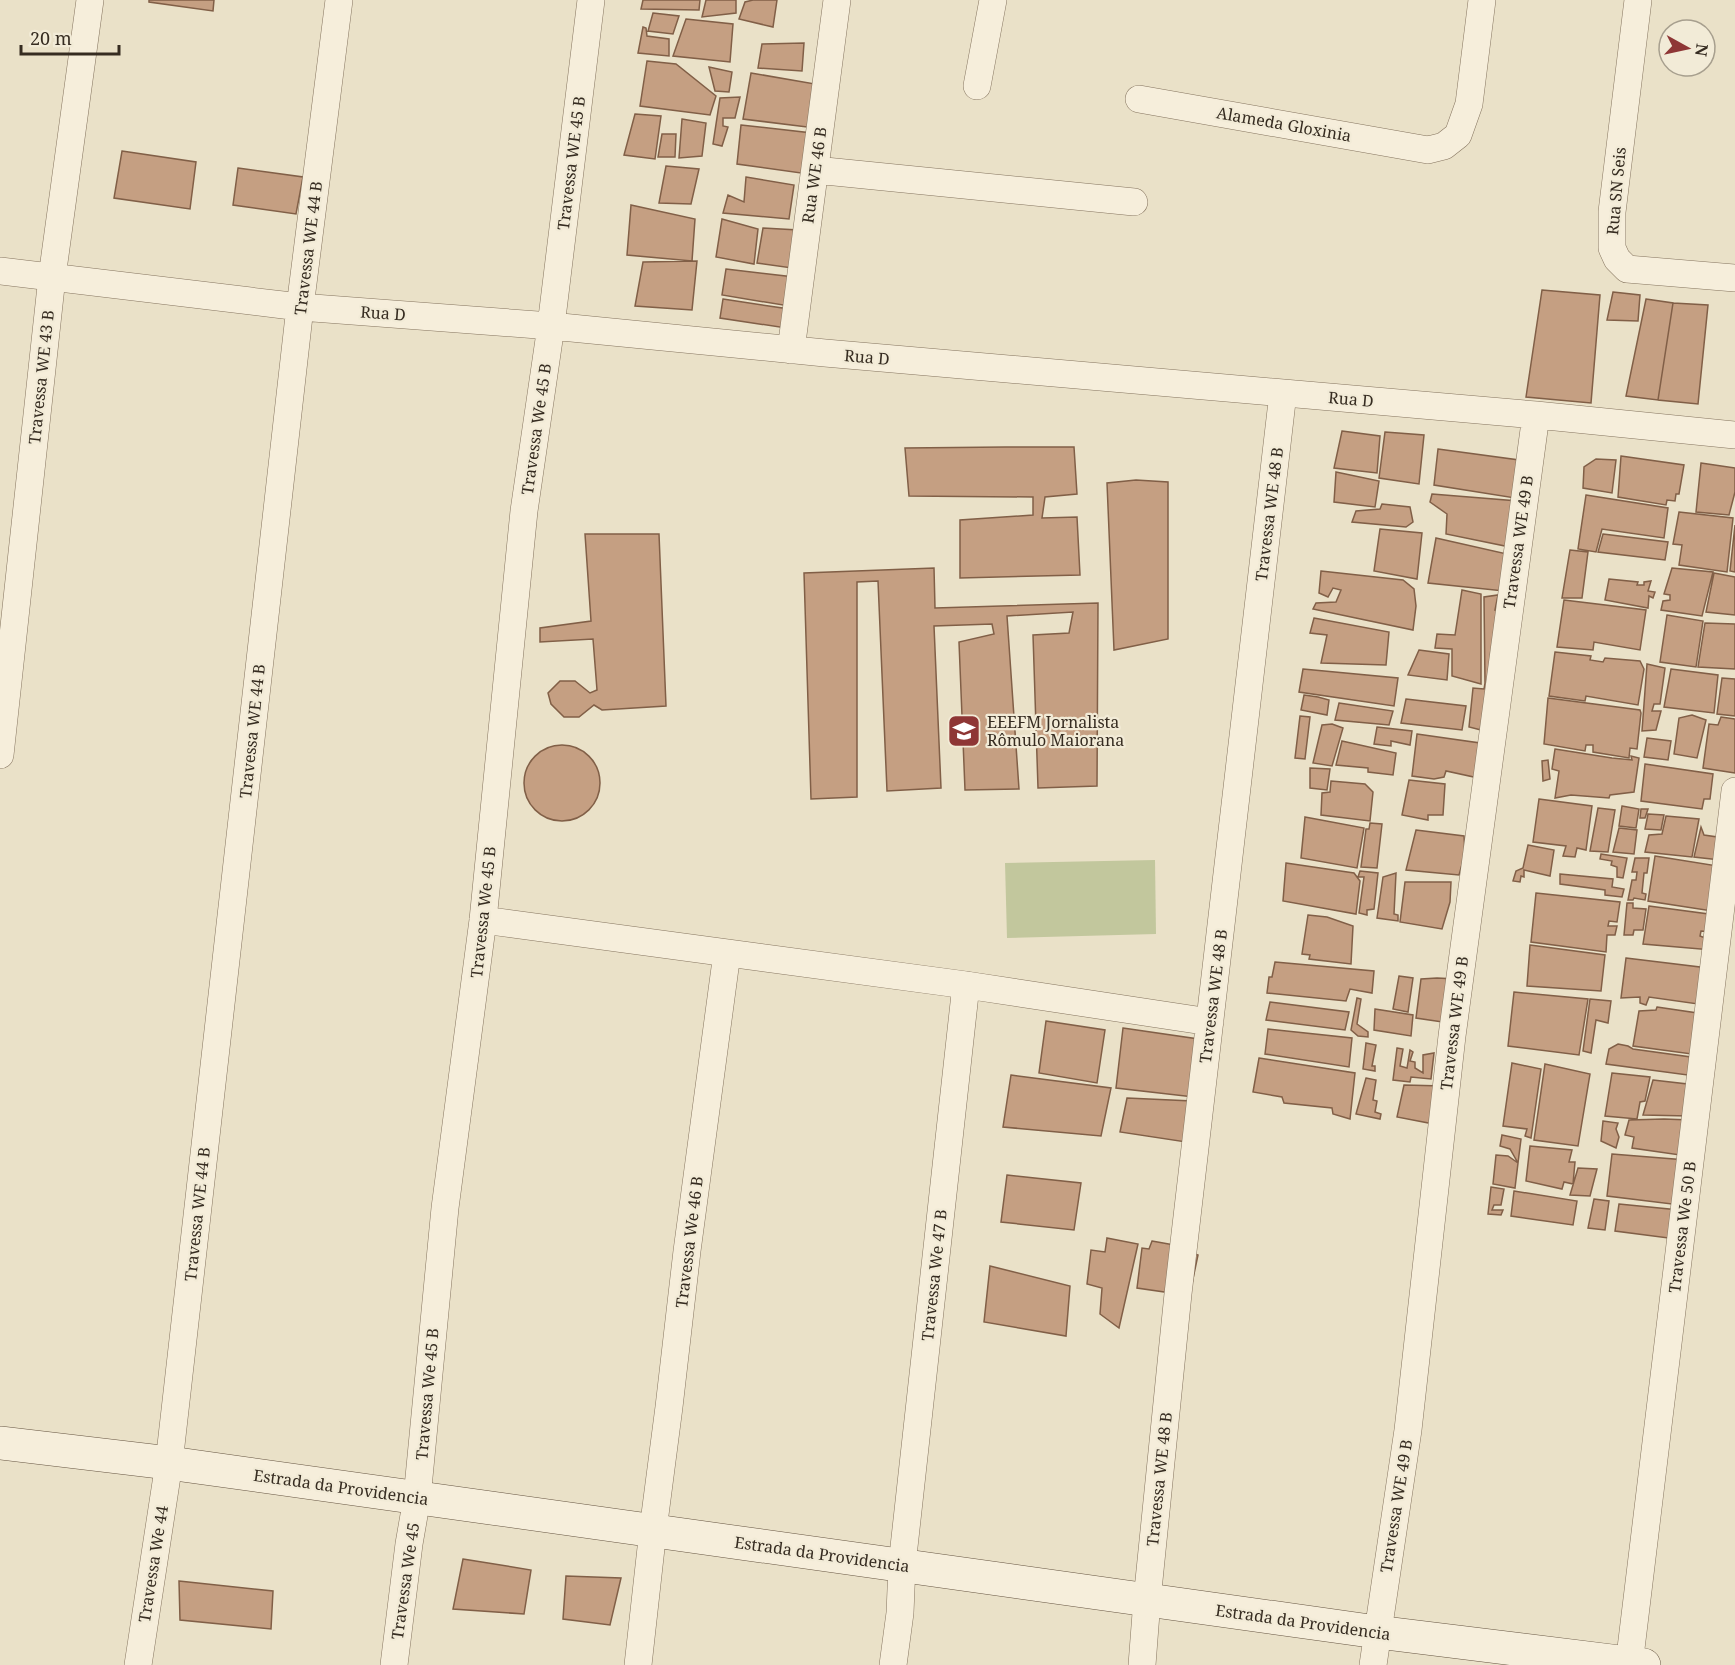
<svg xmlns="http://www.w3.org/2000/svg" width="1735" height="1665" font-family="'Noto Serif',serif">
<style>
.green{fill:#c2c79d}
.building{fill:#c59f82;stroke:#815f47;stroke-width:1.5}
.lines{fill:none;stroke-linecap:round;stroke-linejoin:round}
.minor-casing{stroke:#85745f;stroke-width:28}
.secondary-casing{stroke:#665542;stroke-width:34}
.minor{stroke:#f6eedb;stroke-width:27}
.secondary{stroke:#f6eedb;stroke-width:33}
.labels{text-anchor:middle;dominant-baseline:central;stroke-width:4.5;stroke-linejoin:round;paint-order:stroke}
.street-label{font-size:16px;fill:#362c21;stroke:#f2ebd7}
.poi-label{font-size:16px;fill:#362c21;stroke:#f2ebd7;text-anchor:start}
</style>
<rect width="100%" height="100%" fill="#eae1c8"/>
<path class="green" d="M1155,860L1156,934L1007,938L1005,863Z"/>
<path class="building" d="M149,0H214L213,11L149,2Z
M643,0H700L699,10L641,9Z
M706,0H736V13L702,17Z
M753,0H777L773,27L739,19L745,2Z
M653,13L679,16L673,34L648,31Z
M686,19L733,24L730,62L673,56Z
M643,27L646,28L647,36L669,39V56L638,53Z
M804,43L802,71L758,68L762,44Z
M647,61L676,64L716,96L710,115L640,106Z
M709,67L732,72L729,92L715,91Z
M751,73L821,85L815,128L743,119Z
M740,97L735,118H723V126L728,127L722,146L713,144L720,98Z
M635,114L661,116L655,159L624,155Z
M682,119L706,123L702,156L679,158Z
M741,125L812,133L808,174L737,164Z
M662,134H676L675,157H658Z
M122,151L196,162L190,209L114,198Z
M666,166L699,169L691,204L659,203Z
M238,168L303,177L296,214L233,205Z
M746,177L794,185L789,219L723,213L728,195L744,202Z
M631,205L695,219L692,261L627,255Z
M722,219L758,229L754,264L716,257Z
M763,228L798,230L792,268L757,263Z
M697,261L692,310L635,306L643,262Z
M726,269L794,277L789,306L722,295Z
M1542,290L1600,295L1591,403L1526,397Z
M1613,292L1640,295L1638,321L1607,320Z
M723,299L789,309L786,328L720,318Z
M1646,299L1673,303L1658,400L1626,396Z
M1673,303L1708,305L1698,404L1658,400Z
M1342,431L1380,436L1377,473L1334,468Z
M1385,432L1424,435L1419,484L1379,478Z
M1006,447H1074L1077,494L1045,497L1042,518L1077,517L1080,575L960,578V520L1033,515V497L909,496L905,448Z
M1438,449L1519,460L1515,498L1434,485Z
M1621,456L1684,465L1679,494H1676L1675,501L1667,500L1666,505L1618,497Z
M1596,459L1616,460L1612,493L1583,488L1584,467Z
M1701,463L1735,468V492L1729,515L1696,512Z
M1336,472L1379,481L1375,507L1334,502Z
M1136,480L1168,482V639L1114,650L1107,483Z
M1432,494L1518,501L1510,547L1446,534L1447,514L1430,502Z
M1586,495L1668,508L1664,538L1602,529L1596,552L1578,549Z
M1382,504L1410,507L1413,522L1406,527L1352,522L1356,511L1380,509Z
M1679,512L1733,518L1727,572L1679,565L1682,545L1673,544Z
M1735,525V572L1730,571Z
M1380,529L1422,533L1417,579L1374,571Z
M585,534H659L666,706L602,710L594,705L579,717H564L551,704L548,693L560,681H575L590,693L597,690L593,639L540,642V628L591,621Z
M1603,534L1668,542L1665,560L1598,552Z
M1436,538L1507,554L1504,591L1428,583Z
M1570,550L1588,552L1582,598H1562Z
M934,568L935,608L1098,603L1097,786L1038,788L1033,635L1069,633L1073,612L1007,616L1019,789L965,790L959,642L994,634L992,624L934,626L941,788L887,791L878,581L857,582V797L811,799L804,573Z
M1672,568L1713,572L1702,616L1661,610L1663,601L1670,600V595L1664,594Z
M1321,571L1403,580L1414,589L1416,606L1413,630L1313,609L1316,603L1336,602L1341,590L1333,588L1328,597L1319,593Z
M1714,573L1735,577V615L1706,612Z
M1609,579L1638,582L1637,585H1644V582L1651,581L1648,591L1655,592L1653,598L1649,596L1648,608L1605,600Z
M1462,590L1481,594V684L1452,676V649L1435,648L1437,634L1455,635Z
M1498,595L1495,610L1505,611L1489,732L1469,727L1473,688L1484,689L1485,683L1484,597Z
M1564,600L1646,610L1640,650L1594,642L1593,650L1557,647Z
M1667,615L1703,621L1696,667L1660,662Z
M1314,618L1389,632L1386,665L1321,663L1327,635L1310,633Z
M1705,623L1735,624V669L1698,667Z
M1419,650L1449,654L1447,680L1408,675Z
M1555,652L1591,656L1590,660L1603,662L1605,658L1640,661L1644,669L1638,705L1586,696L1585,701L1549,696Z
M1647,664L1665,668L1660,704H1654L1652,711H1661L1656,730L1642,731Z
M1303,669L1398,678L1394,706L1299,692Z
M1671,669L1718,675L1714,713L1664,707Z
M1722,678L1735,679V716L1717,714Z
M1304,695L1318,697L1329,700L1327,715L1301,710Z
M1548,698L1640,710L1641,713L1637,749L1630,748L1629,758L1593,752V745H1586L1585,751L1544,744Z
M1406,699L1466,706L1462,730L1401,723Z
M1339,703L1393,711L1389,725L1335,720Z
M1692,715L1706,720L1697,758L1674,754L1679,718Z
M1300,716L1310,717L1305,759L1295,758Z
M1721,717L1735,719V773L1703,768L1709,724L1718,725Z
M1332,724L1343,728L1332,766L1313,763L1322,725Z
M1377,727L1412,731L1410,745L1391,741V746L1374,744Z
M1417,734L1487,744L1483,779L1446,771L1444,777L1434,779L1412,776Z
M1647,738L1671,741L1668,760L1644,757Z
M1342,741L1396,753L1393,775L1368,772V768L1336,765Z
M524 783a38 38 0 1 1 76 0a38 38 0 1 1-76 0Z
M1555,749L1612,758L1632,760L1631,756L1639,758L1634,792L1610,795L1609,798L1571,795L1555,798L1559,771L1552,769Z
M1548,760L1550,779L1543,781L1542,761Z
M1645,764L1713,774L1710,799H1704L1702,809L1641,801Z
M1310,768L1330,769L1327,790L1310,788Z
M1409,780L1445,784L1443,815H1428V820L1402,815Z
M1331,781L1365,784L1373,792L1370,821L1321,815L1322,793L1330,792Z
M1539,799L1592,806L1586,850L1577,848L1575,857L1563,856L1566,846L1533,842Z
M1622,806L1639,809L1636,828L1619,826Z
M1598,808L1615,810L1608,852L1590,851Z
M1641,809H1648L1645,818H1640Z
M1648,814L1664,815L1661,830L1645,829Z
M1666,816L1699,819L1692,857L1645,852L1649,835L1662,834Z
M1305,817L1364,828L1357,868L1301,858Z
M1370,823L1382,824L1377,868L1361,867L1366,829H1369Z
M1701,827L1704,835L1724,838L1720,860L1694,857Z
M1619,828L1637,830L1634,854L1613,852Z
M1416,830L1464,836L1465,854L1459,875L1406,870Z
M1528,845L1554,850L1550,876L1524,870V877L1521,876L1520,882L1513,881L1516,871L1523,868Z
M1601,854L1627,858L1623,878L1617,877V867L1611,865L1612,861L1600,859Z
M1655,856L1724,867L1712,911L1648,901Z
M1635,858H1649L1647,873H1644L1642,893L1646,894L1645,900L1634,898L1633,900H1628L1632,880H1636L1637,872H1632Z
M1286,863L1354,873L1360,881L1356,914L1283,901Z
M1360,871L1378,873L1374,909L1367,910V915L1359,913L1364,877H1358Z
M1396,873L1394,914L1398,915V921L1377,918L1383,877Z
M1560,874L1613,879L1612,887L1624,889L1622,897L1605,895V890L1560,884Z
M1405,882H1451L1450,902L1442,929L1400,922Z
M1536,893L1620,902L1617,922L1609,921L1608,926H1617L1615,935H1607L1606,952L1531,942Z
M1627,903H1633V908L1646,909L1643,930H1634L1633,935H1624Z
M1649,906L1716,915L1714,932L1701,931L1700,936L1713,941L1712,950L1643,944Z
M1308,915L1327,917L1353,926L1351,964L1309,959L1310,955L1302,954Z
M1530,945L1605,955L1601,991L1527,986Z
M1626,958L1708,968L1705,1005L1649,997L1646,1005L1640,1003V997L1621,998Z
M1275,962L1374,971L1372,993L1350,989L1346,1001L1267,993L1269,977H1272Z
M1399,976L1413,978L1408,1012L1393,1009Z
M1437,978L1456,979L1449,1023L1416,1018L1421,979Z
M1514,992L1588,999L1579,1055L1508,1046Z
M1357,998L1361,999L1357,1024L1368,1032V1037L1358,1036L1351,1030Z
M1590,999L1611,1001L1608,1023L1596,1020L1591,1053L1583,1051Z
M1270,1002L1349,1012L1345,1030L1266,1020Z
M1657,1007L1704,1014L1699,1055L1633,1046L1639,1011L1656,1010Z
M1375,1009L1413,1015L1411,1036L1374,1030Z
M1046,1021L1105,1030L1097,1083L1039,1073Z
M1123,1028L1219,1042L1211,1099L1116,1088Z
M1268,1029L1352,1038L1349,1067L1265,1054Z
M1366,1043L1376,1045L1372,1066H1375V1071L1363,1069Z
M1618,1044L1628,1046L1633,1049L1698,1058L1695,1076L1606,1064L1609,1049Z
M1397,1048L1403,1049L1400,1066L1407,1068L1410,1050L1413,1052L1410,1061L1415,1062V1068L1423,1073V1055L1434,1053L1431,1079L1411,1077L1410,1082L1393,1080Z
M1259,1058L1355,1073L1350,1119L1333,1114L1332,1108L1284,1103L1282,1097L1253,1092Z
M1512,1063L1541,1069L1531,1138L1525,1136L1527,1129L1503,1126Z
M1545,1064L1590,1074L1578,1146L1534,1140Z
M1612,1073L1650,1077L1645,1101L1640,1102L1637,1119L1605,1116Z
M1011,1075L1111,1088L1101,1136L1003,1127Z
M1366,1078L1376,1080L1373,1100L1377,1101L1375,1112L1381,1114L1380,1119L1356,1114Z
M1653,1080L1696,1085L1689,1116L1643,1115Z
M1404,1085L1443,1086L1439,1125L1397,1117Z
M1127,1098L1192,1101L1186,1142L1120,1132Z
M1664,1119L1690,1120L1680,1155L1632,1148L1634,1137L1625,1135L1629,1120Z
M1603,1121L1618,1123L1616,1129L1619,1137L1616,1148L1601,1141Z
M1502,1135L1521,1139L1518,1163L1510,1149L1500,1146Z
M1530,1146L1572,1150L1569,1162H1575L1573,1184L1564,1182L1562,1189L1526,1181Z
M1612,1154L1686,1160L1680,1205L1607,1196Z
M1496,1155L1508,1156L1518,1163L1515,1188L1493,1184Z
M1578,1168L1597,1169L1590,1196L1570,1195Z
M1007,1175L1081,1183L1074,1230L1001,1222Z
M1491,1187L1504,1189L1501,1205H1494L1492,1210H1503L1501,1215L1488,1214Z
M1514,1191L1577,1201L1573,1225L1511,1216Z
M1594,1199L1609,1201L1605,1230L1588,1228Z
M1619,1204L1679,1210L1676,1239L1615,1231Z
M1107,1238L1138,1244L1119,1328L1100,1314L1102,1288L1087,1284L1091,1250L1105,1252Z
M1152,1241L1191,1248L1188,1252L1198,1255L1190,1293L1178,1294L1137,1288L1142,1248L1149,1249Z
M990,1266L1070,1286L1066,1336L984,1322Z
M463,1559L531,1570L524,1614L453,1609Z
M566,1576L621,1578L610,1625L563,1619Z
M179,1581L273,1591L271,1629L180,1620Z"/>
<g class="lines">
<defs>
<path id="minor" d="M1638,0L1612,212V248L1617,259L1627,269L1735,278
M977,86L993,0
M1139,99L1428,150L1444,146L1458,135L1469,104L1482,0
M815,170L1134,202
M0,271L300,307L551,326L825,353L1536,415L1735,435
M791,350L837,0
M0,755L52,277L90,0
M483,920L966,985L1210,1022
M138,1665L169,1463L300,307L339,0
M394,1665L409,1544L417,1498L445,1208L483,920L524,511L551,326L591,0
M638,1665L653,1530L669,1407L687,1251L727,953
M893,1665L900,1613L902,1565L966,985
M1142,1665L1147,1600L1178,1294L1283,393
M1373,1665L1408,1430L1452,1036L1536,415
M1629,1665L1735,791"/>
<path id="secondary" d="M0,1443L169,1463L1377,1632L1644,1665"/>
</defs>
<use href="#minor" class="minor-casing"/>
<use href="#secondary" class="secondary-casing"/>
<use href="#minor" class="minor"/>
<use href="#secondary" class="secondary"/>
</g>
<defs>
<symbol id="school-square" viewBox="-11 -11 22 22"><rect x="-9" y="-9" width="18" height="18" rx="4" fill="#8e3635" stroke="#f2ebd7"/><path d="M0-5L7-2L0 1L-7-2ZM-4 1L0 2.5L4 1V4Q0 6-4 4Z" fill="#fff"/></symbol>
</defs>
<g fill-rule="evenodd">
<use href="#school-square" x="945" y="712" width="38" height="38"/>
</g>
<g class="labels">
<g class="street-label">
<text transform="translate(1284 124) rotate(10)">Alameda Gloxinia</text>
<text transform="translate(571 163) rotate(-83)">Travessa WE 45 B</text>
<text transform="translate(814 175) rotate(-82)">Rua WE 46 B</text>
<text transform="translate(1616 191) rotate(-85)">Rua SN Seis</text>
<text transform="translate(308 248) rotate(-83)">Travessa WE 44 B</text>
<text transform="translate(383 313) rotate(4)">Rua D</text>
<text transform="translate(867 357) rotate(5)">Rua D</text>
<text transform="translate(41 377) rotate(-84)">Travessa WE 43 B</text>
<text transform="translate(1351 399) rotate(5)">Rua D</text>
<text transform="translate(536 429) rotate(-82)">Travessa We 45 B</text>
<text transform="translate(1269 514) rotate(-83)">Travessa WE 48 B</text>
<text transform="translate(1518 542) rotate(-82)">Travessa WE 49 B</text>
<text transform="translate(252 731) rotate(-84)">Travessa WE 44 B</text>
<text transform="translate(483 912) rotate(-84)">Travessa We 45 B</text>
<text transform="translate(1213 996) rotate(-83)">Travessa WE 48 B</text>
<text transform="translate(1454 1023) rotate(-83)">Travessa WE 49 B</text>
<text transform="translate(197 1214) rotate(-84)">Travessa WE 44 B</text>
<text transform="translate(1682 1227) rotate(-83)">Travessa We 50 B</text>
<text transform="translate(689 1242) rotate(-83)">Travessa We 46 B</text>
<text transform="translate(934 1275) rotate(-84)">Travessa We 47 B</text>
<text transform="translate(427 1394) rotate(-85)">Travessa We 45 B</text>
<text transform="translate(1159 1479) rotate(-84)">Travessa WE 48 B</text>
<text transform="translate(341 1487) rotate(8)">Estrada da Providencia</text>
<text transform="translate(1396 1506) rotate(-81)">Travessa WE 49 B</text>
<text transform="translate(822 1554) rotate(8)">Estrada da Providencia</text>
<text transform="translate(153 1564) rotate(-81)">Travessa We 44</text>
<text transform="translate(405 1581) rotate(-82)">Travessa We 45</text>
<text transform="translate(1303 1622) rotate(8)">Estrada da Providencia</text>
</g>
<g class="poi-label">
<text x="987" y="722">EEEFM Jornalista<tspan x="987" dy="18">Rômulo Maiorana</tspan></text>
</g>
</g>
<g transform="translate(1687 48) rotate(98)"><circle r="28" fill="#f2ebd7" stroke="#a79f8e" stroke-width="1.5"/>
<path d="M0-4.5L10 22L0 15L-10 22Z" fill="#8e3635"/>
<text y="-9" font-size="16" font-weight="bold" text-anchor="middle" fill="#362c21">N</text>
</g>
<path d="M21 45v9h98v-9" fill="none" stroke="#362c21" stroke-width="3"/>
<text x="30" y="45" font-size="18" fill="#362c21" stroke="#f2ebd7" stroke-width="4.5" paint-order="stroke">20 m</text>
</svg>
